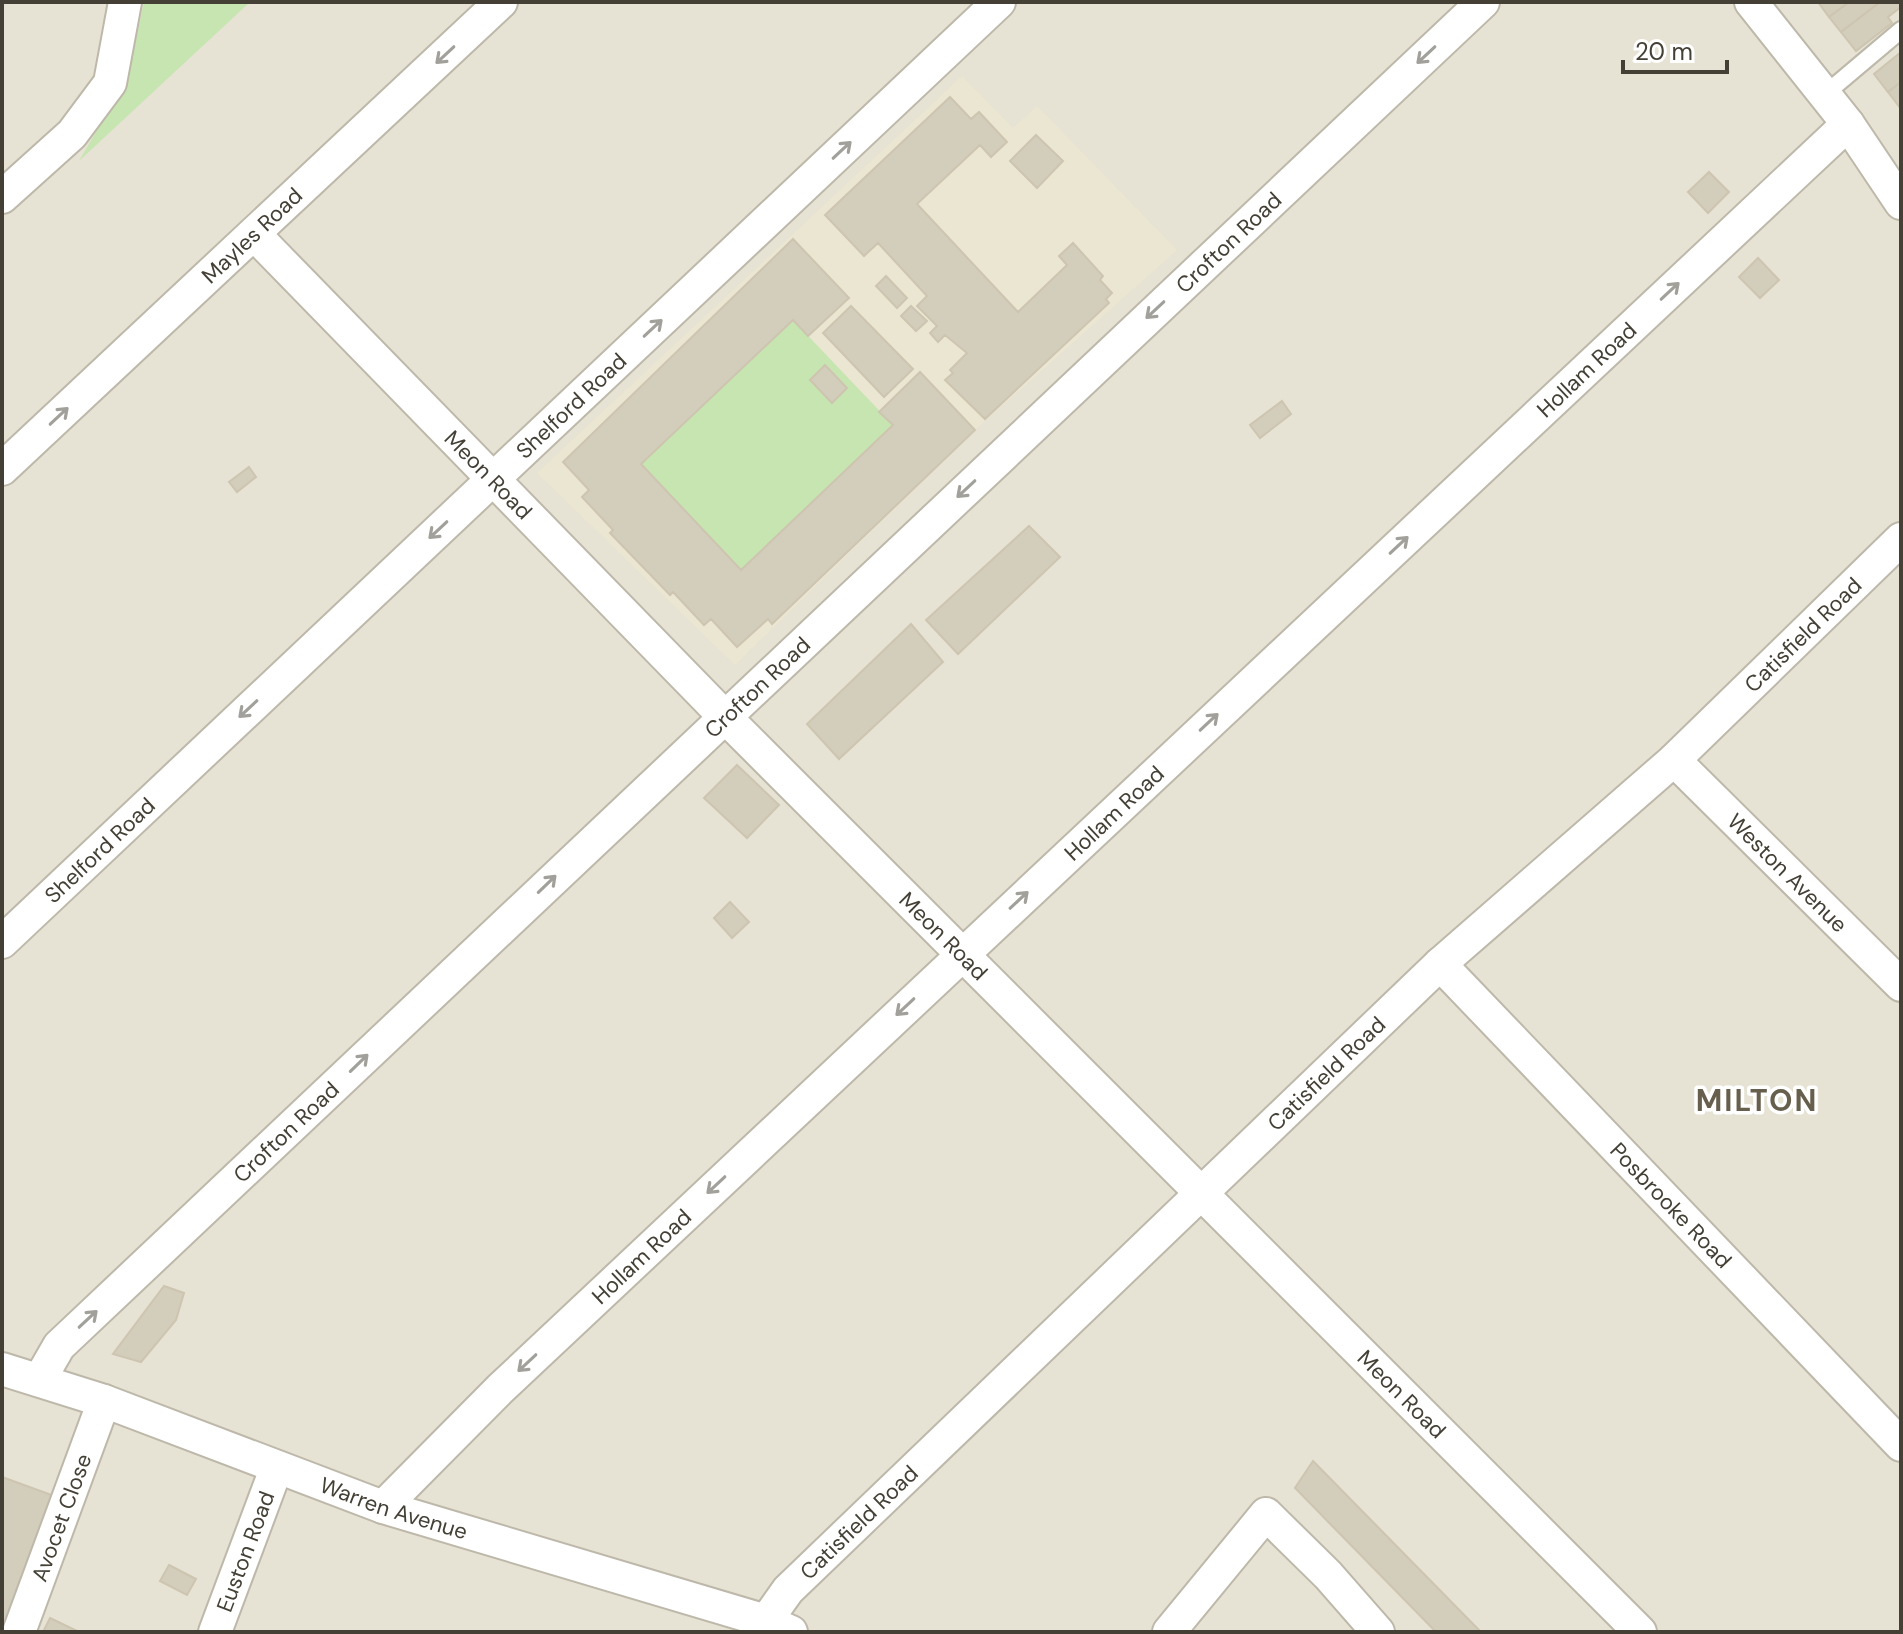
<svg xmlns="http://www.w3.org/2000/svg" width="1903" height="1634" font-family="'DM Sans',sans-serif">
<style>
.residential{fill:#e6e2d4}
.education{fill:#ebe6d1}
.green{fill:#c7e5b1}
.building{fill:#d3cdbc;stroke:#cdc5b0;stroke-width:2}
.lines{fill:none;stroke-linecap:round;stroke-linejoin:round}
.lane-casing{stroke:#bdb8a9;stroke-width:20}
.street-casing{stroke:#bdb8a9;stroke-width:36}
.lane{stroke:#fff;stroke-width:16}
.street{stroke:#fff;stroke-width:32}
.oneway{stroke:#a2a09a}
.labels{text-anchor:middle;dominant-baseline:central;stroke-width:7;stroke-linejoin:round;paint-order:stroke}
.street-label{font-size:22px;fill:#444036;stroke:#fff}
.district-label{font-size:30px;font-weight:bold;letter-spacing:2px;fill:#675f4d;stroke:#fff}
</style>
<rect width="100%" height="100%" fill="#f2f0e6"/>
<path class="residential" d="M2,2H1901V1632H2Z"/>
<path class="education" d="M962,76L1013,128L1037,106L1177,250L976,429L735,665L537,473Z"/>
<path class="green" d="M144,2H250L79,161L128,77Z
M793,320L893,425L741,570L641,464Z"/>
<path class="building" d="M1818,2H1849L1829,17Z
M1849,2H1880L1841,32L1829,17Z
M1880,2H1901V7L1888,17L1892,23L1856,51L1841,32Z
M1901,52V82L1888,92L1874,74Z
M1901,82V109L1888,92Z
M950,97L971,119L979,112L1007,142L991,157L980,145L917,204L1018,312L1067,265L1059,256L1073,243L1103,276L1100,280L1112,293L1106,299L1109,303L985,419L945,380L953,373L950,370L967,353L945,335L938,342L930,333L937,326L917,306L927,296L878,243L864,256L825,215Z
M1036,135L1063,161L1037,188L1010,161Z
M1709,172L1729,192L1708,213L1688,192Z
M793,239L849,298L808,336L793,320L641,464L741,570L893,425L879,412L920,372L975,430L772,624L768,619L737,647L711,619L704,625L673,592L670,595L610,533L613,530L582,497L589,490L563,462Z
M1758,258L1779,280L1760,298L1739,277Z
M886,276L907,298L897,308L876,286Z
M851,306L913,369L884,397L823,333Z
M911,306L927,321L916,331L901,316Z
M825,365L847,388L832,403L810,380Z
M1282,401L1291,414L1260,438L1250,425Z
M249,467L256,477L237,492L229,482Z
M1029,526L1060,557L958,654L926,620Z
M911,624L943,662L839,759L807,724Z
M737,765L779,805L747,838L704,798Z
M730,902L749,922L732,938L714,918Z
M164,1286L184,1293L176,1320L141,1362L113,1354Z
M1313,1461L1481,1632H1436L1295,1488Z
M2,1477L60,1498L5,1632H2Z
M169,1565L196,1579L187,1595L160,1581Z
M50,1618L79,1632H43Z"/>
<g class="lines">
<defs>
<path id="lane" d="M1824,95L1901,30"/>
<g id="street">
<path d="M1751,2L1848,124L1901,203"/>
<path d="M2,197L72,134L110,83L125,2"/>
<path id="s1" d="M254,234L724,716L1640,1632"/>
<path id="s2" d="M2,469L501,2"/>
<path id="s3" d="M1674,760L1901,985"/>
<path id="s4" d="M2,942L999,2"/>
<path id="s5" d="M1440,964L1901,1445"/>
<path id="s6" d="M2,1369L104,1401L383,1507L766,1621L791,1632"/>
<path id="s7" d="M40,1379L59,1346L1483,2"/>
<path id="s8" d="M383,1507L500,1389L1848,124"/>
<path id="s9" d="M766,1621L788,1590L1440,964L1674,760L1901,539"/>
<path id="s10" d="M19,1632L104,1401"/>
<path id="s11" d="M215,1632L276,1469"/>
<path d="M1169,1632L1266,1514L1328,1575L1378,1632"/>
</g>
</defs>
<use href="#lane" class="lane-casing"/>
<use href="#street" class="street-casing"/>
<use href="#lane" class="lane"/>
<use href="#street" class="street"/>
</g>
<defs><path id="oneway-shaft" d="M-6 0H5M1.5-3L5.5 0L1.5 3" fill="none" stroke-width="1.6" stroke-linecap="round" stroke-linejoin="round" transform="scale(2)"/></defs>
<g class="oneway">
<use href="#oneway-shaft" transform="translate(445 55) rotate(137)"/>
<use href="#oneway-shaft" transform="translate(1426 55) rotate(137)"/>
<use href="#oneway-shaft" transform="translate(842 150) rotate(-43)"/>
<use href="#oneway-shaft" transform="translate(1670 291) rotate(-43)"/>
<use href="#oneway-shaft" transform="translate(1155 310) rotate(137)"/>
<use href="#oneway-shaft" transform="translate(653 328) rotate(-43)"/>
<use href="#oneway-shaft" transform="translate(59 416) rotate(-43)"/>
<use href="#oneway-shaft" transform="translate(966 489) rotate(137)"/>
<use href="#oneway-shaft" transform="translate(438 530) rotate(137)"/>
<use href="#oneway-shaft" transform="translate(1399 545) rotate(-43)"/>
<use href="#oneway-shaft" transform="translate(248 709) rotate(137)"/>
<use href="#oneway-shaft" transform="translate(1209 722) rotate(-43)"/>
<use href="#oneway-shaft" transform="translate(547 884) rotate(-44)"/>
<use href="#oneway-shaft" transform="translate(1019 900) rotate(-43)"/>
<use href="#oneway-shaft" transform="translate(905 1007) rotate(137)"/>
<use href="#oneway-shaft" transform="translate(359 1063) rotate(-44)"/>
<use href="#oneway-shaft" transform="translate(716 1185) rotate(137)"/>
<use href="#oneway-shaft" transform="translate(88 1319) rotate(-43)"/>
<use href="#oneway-shaft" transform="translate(527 1363) rotate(137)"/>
</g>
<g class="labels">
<g class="street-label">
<text stroke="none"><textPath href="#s2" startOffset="342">Mayles Road</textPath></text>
<text stroke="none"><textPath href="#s7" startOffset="1646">Crofton Road</textPath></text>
<text stroke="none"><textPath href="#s8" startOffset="1656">Hollam Road</textPath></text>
<text stroke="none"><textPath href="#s4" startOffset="782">Shelford Road</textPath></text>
<text stroke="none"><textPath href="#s1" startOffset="336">Meon Road</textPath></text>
<text stroke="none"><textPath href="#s9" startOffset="1432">Catisfield Road</textPath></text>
<text stroke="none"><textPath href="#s7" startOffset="998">Crofton Road</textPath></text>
<text stroke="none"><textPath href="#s8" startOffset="1008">Hollam Road</textPath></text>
<text stroke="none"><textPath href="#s4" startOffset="134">Shelford Road</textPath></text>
<text stroke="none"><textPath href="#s3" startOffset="160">Weston Avenue</textPath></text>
<text stroke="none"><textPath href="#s1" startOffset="984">Meon Road</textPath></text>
<text stroke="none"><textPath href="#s9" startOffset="784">Catisfield Road</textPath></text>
<text stroke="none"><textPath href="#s7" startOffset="350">Crofton Road</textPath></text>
<text stroke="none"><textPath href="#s5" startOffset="334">Posbrooke Road</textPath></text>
<text stroke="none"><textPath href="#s8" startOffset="360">Hollam Road</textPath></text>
<text stroke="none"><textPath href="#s1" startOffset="1632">Meon Road</textPath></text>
<text stroke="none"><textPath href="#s6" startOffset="416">Warren Avenue</textPath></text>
<text stroke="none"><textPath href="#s10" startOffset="122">Avocet Close</textPath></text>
<text stroke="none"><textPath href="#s9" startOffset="136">Catisfield Road</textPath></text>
<text stroke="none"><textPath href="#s11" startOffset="86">Euston Road</textPath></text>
</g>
<g class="district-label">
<text x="1757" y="1100">MILTON</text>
</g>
</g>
<rect width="1903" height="1634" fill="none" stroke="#444036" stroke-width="8"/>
<path d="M1623 60v12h104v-12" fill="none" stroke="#444036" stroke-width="4"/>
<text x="1635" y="60" font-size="24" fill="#444036" stroke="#ffffff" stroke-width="6" paint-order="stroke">20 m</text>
</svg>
